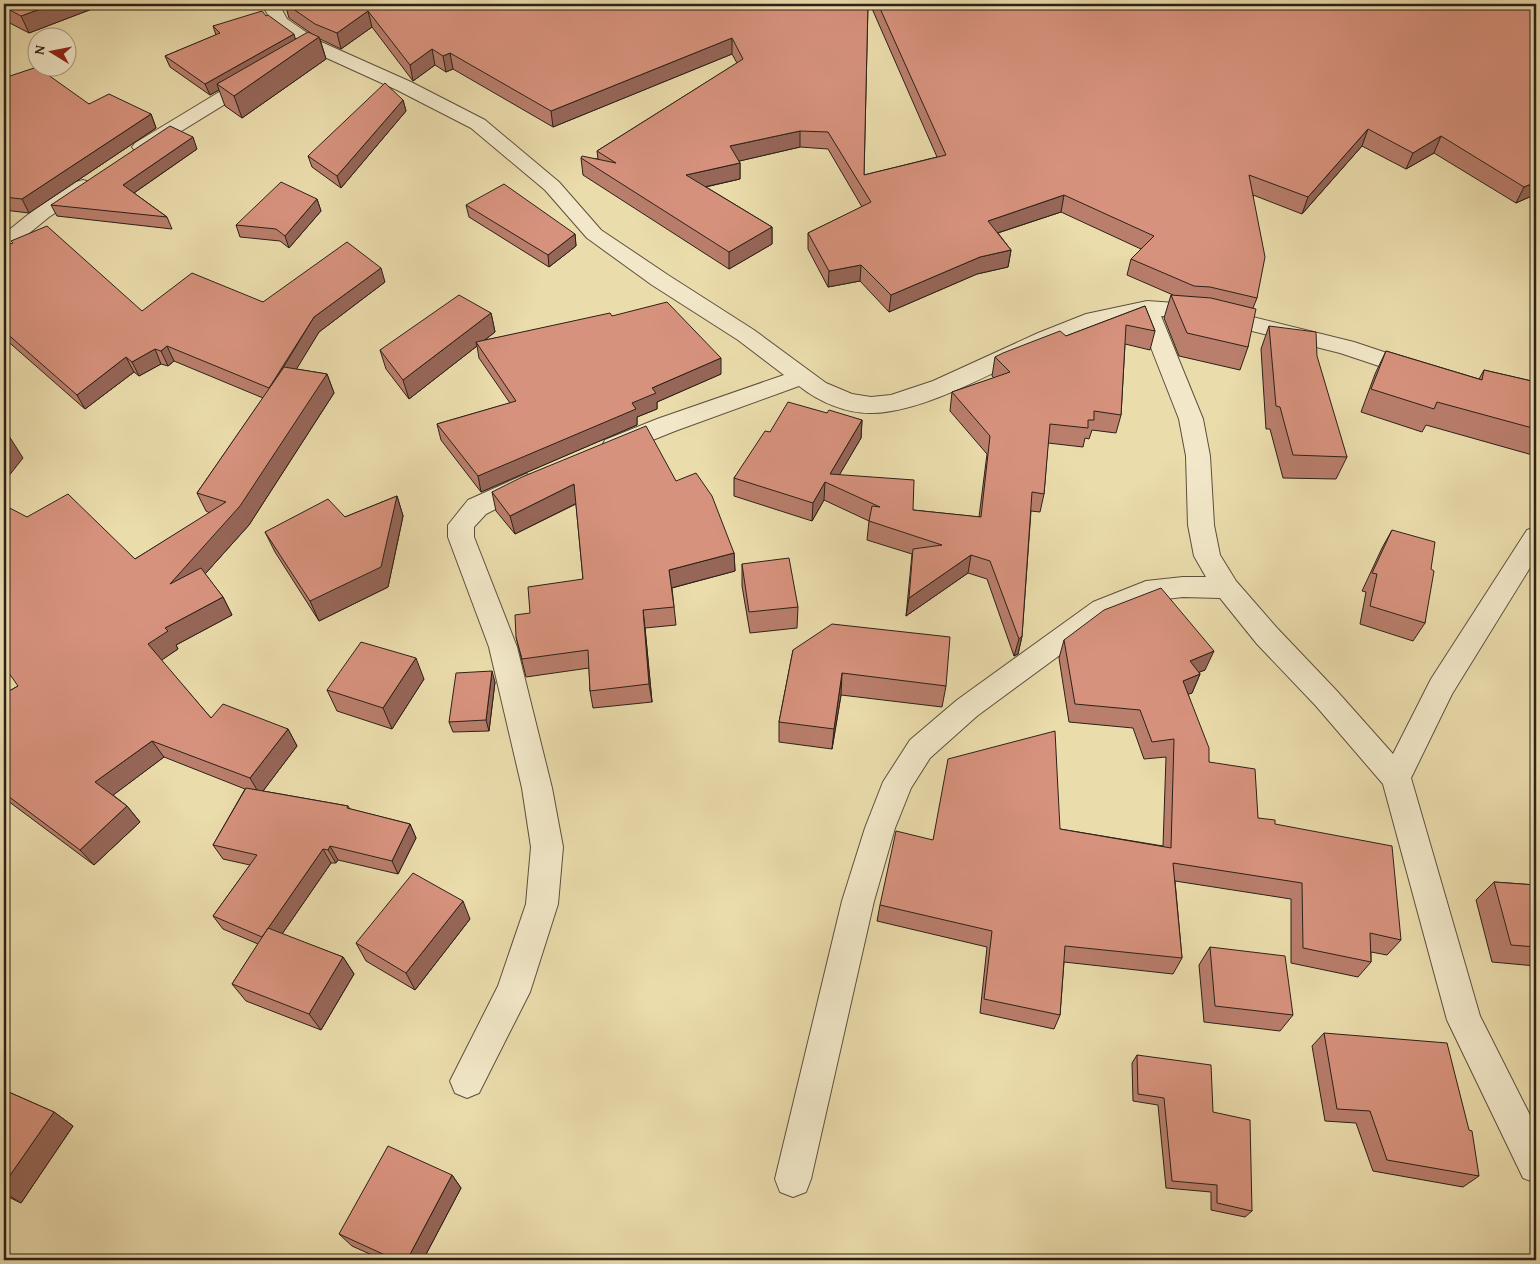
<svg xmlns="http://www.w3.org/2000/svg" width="1540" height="1264" font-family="'Gentium Book Plus',serif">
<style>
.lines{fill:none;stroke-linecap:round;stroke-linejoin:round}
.street-casing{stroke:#5c503c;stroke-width:2}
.street{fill:#f2e8c9;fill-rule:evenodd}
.wall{fill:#b97e6c;stroke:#2c2117}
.shaded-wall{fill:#966658;stroke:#2c2117}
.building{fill:#d7927d;stroke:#2c2117}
</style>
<rect width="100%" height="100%" fill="#ebdcac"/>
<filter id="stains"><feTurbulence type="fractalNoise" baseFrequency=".004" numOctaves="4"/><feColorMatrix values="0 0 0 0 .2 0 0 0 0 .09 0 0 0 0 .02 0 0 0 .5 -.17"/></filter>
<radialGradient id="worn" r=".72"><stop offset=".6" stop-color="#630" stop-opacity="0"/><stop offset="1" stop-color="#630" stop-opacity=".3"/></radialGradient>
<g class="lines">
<defs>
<path id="street" d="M262,4H279L287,19L319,41L411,82L485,120L559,182L601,230L668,275L754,330L826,383L852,394L871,397L891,395L933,381L1038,333L1086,314L1147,301L1204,305L1354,342L1426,366L1430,371L1426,376L1418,379L1340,353L1204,319L1161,316L1203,419L1210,456L1214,525L1220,555L1236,581L1277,628L1336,690L1393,754L1431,679L1527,530L1536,527V558L1452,694L1411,778L1480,1016L1536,1127V1183L1523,1178L1447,1020L1383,784L1316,706L1257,644L1220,598L1183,597L1149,601L1113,616L977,716L930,758L911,788L895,828L874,901L811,1179L806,1192L793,1197L780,1192L775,1179L842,901L865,828L883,782L910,740L957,700L1093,602L1146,581L1183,577H1206L1194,556L1188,525L1186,456L1179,419L1139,317C1109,323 1081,331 1053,344C1001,367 929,411 873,413C847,414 819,402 799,386L675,431L623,452L614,455L605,452L602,446L605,440L657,419L784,375L738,340L652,285L587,238L545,190L471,128L397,90L307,49L274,26Z
M255,73L261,74L264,78L261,82L149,151L142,153L135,151L132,147L135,143L249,74Z
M83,180L90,182L93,186L90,190L49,217L11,248L4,250V234L35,209L76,182Z
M526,474L535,477L539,483L535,489L486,514L474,527V537L517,647L552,788L563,847L558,904L530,992L479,1093L467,1098L455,1093L450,1081L498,986L526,904L531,847L522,788L489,647L448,537V525L468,500Z"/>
</defs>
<use href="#street" class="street-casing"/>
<use href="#street" class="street"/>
</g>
<path class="wall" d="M4,4H105L29,33L4,20Z
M285,4H364L367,5L868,4L864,175L937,157L870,4H1536V194L1516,203L1434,153L1406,169L1362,146L1302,214L1253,195L1257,298L1253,308L1248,347L1240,370L1179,356L1164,318L1171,295H1173L1127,275L1131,259L1141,249L1061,212L998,233L1011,250L1008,267L977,274L889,312L860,281L828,287L808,249V233L862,207L828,149L800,147L739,161L740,163V179L706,187L772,227V244L729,269L583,175L581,158L598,159L597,151L737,63L732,54L553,127L453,69L446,72L435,65L413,81L372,27L341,49L320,39L326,59L242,118L225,106L219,90L210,95L170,67L165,56L216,35L213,26L266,16L296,39L312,34L289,18Z
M4,78L89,104L151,114L156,128L29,213L4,210Z
M403,100L406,111L341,188L312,167L308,156Z
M197,149L134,193L167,217L172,229L57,216L51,205Z
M317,199L321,211L289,248L280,241L240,237L236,225Z
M466,205L575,234L576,246L549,267L469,217Z
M11,241L142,311L263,302L385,282L319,332L296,369L327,374L334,393L249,525L205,574L223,597L232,615L176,645L178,649L161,660L211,718L288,729L297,746L263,791L348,806L350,809L410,824L416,838L398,874L338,860L336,863H331L282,934L343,957L354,974L321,1030L246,1001L232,984L258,944L223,929L213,916L250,865L223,859L213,845L245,789L164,757L113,795L127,806L140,822L94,865L4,798V694L18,686L27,517L135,559L210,513L206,511L197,493L263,398L174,361L168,366L161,364L139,376L134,372L85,409L4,338V246L13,243Z
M1145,306L1155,331L1150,350L1125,344L1121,415L1116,433L1092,430L1089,439L1085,438L1083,447L1048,443L1044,494L1040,512L1031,511L1022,636L1018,654L1014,656L987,579L968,573L906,616L912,554L867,540L869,521L824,500L812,521L734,496V478L770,432L827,413L862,420L861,438L839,475L913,510L979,517L987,454L950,411L952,392L994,378L992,376L995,357L1066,336Z
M491,313L495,332L485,340L612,316L721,374L657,402V409L637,417V425L481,492L441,440L437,424L510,403L479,358L477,346L409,399L386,369L380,350Z
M1269,326L1347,457L1336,479L1283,478L1270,429H1266L1261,349Z
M1386,351L1479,379L1484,370L1536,382V456L1426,425L1422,432L1361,412L1375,374Z
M676,481L734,553L735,571L672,588L676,625L645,628L652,702L593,708L590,691L589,668L526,677L516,637L530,613L583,579L576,504L515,534L496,511L492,492Z
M397,496L403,516L388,587L319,621L275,552L265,532L345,517Z
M1392,530L1431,569L1425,623L1413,641L1360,624L1366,592L1362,591L1382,548Z
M742,564L798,607L797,628L750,633L742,586Z
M1064,640L1205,670L1199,672L1200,674L1192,693L1188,694L1209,762L1258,818L1275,824L1401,940L1387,955L1371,952V962L1358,977L1291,963V899L1175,881L1182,958L1173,974L1064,962L1060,1015L1054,1029L980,1013L987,947L877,921L880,905L933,840L1060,829L1163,846L1166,757L1144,759L1133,728L1069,722L1059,658Z
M793,650L946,686L942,707L841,695L832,749L779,742V722Z
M424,679L392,729L337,711L327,690Z
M495,682L489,731L453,732L449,722Z
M1494,882L1536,885V966L1492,962L1476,900Z
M470,919L415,990L366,961L356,943Z
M1210,947L1293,1015L1280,1031L1204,1022L1199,965Z
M1324,1033L1479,1176L1463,1187L1373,1171L1356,1123L1325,1121L1312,1046Z
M1137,1055L1213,1112L1252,1211L1245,1217L1211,1210V1192L1166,1188L1158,1105L1133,1101L1132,1063Z
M4,1090L54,1112L73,1126L21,1203L4,1195Z
M452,1175L461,1188L423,1260H383L352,1246L339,1234Z"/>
<path class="shaded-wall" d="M54,4H105L29,33L21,16Z
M368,11L372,27L341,49L337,33Z
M294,34L297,45L217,84L219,90L210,95L205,84Z
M319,37L326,59L242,118L234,96Z
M732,38V54L553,127L551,111Z
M432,49L435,65L413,81L410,65Z
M450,53L453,69L446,72L443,56Z
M403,100L406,111L341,188L337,176Z
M151,114L156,128L29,213L22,199Z
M1368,129L1362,146L1302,214L1308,197Z
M800,131V147L731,163L730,146Z
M1441,136L1434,153L1406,169L1413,153Z
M193,137L197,149L128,197L123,185Z
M740,163V179L686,191V175Z
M1536,182V194L1516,203L1524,187Z
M1064,195L1061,212L985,237L988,221Z
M317,199L321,211L289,248L285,236Z
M772,227V244L729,269V252Z
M575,234L576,246L549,267L548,255Z
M1011,250L1008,267L977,274L889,312L891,295L980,257Z
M861,265L860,281L828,287L829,271Z
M381,268L385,282L319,332L276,403L270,389L314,317Z
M491,313L495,332L478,345L476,342L477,346L409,399L403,380Z
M167,346L174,361L168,366L161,351Z
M155,349L161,364L139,376L132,362Z
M126,357L134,372L85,409L77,395Z
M721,358V374L657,402V409L637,417V425L481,492L478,476L632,403L652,388Z
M327,374L334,393L249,525L180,602L170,584Z
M862,420L861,438L833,486L830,474Z
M9,436L23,458L4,482V442Z
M825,482L824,500L812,521L813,503Z
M574,484L577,503L515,534L510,516Z
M397,496L403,516L388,587L319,621L310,601Z
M734,553L735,571L671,588L669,570Z
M971,555L968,573L906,616L909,598Z
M223,597L232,615L176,645L178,649L159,662L148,644L165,628Z
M643,610L645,628L652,702L649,684Z
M1022,636L1018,654L1014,656L1019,639Z
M1214,651L1205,670L1182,679L1190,661Z
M416,658L424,679L392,729L383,708Z
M492,671L495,682L489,731L486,720Z
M842,673L841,695L832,749L834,729Z
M1200,674L1192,693L1175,699L1183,681Z
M288,729L297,746L260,795L250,778Z
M152,741L164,757L108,799L95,782Z
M127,806L140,822L94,865L80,850Z
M410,824L416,838L398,874L392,861Z
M330,846L338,860L336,863L328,850Z
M323,849L331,863L271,950L262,937Z
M463,901L470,919L415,990L406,973Z
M343,957L354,974L321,1030L309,1014Z
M54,1112L73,1126L21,1203L4,1192V1184Z
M452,1175L461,1188L423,1260H407Z"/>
<path class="building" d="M4,4H54L21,16L4,7Z
M286,4H364L367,5L370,4H868L864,175L946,155L878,4H1536V182L1524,187L1441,136L1413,153L1368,129L1308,197L1249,175L1265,257L1257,298L1210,287L1194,286L1131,259L1154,236L1064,195L988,221L1011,250L980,257L891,295L861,265L829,271L808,233L871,202L828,132L800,131L730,146L740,163L686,175L772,227L729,252L581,158L582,156L616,163L597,151L743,59L732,38L551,111L450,53L443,56L432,49L410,65L368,11L337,33L315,24Z
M262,11L266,16L268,15L294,34L205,84L165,56L220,33L213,26Z
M308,32L319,37L234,96L217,84Z
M37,67L89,104L109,94L151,114L22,199L4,197V78Z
M385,83L403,100L337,176L308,156Z
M170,126L193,137L123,185L167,217L51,205Z
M281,182L317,199L285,236L276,229L236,225Z
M504,184L575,234L548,255L466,205Z
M47,226L142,311L192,273L263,302L347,242L381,268L314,317L269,388L167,346L161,351L155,349L132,362L126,357L77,395L4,331V246L13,243L11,241Z
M459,295L491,313L403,380L380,350Z
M1171,295L1211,298L1256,309L1248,347L1187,333Z
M667,302L721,358L652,388L656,393L632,403L636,409L478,476L437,424L516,401L476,342L610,313L612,316Z
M1145,306L1155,331L1126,325L1121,415L1094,411V420H1088V428L1050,424L1044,494L1032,492L1022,636L1019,639L990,561L971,555L909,598L913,549L942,545L869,521L872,506L880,507L825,482L813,503L734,478L765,431L770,432L788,402L827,413L829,410L862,420L830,474L914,480L913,510L981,517L990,436L952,392L1010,372L995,357L1003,353L1060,331L1066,336Z
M1269,326L1316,332L1317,356L1347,457L1293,455L1280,407L1276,406Z
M1386,351L1482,380L1484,370L1536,382V429L1437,402L1434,409L1371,389Z
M284,367L327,374L240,506L170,584L201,568L223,597L165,628L168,631L148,644L211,718L223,704L288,729L250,778L152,741L95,782L127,806L80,850L4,793V694L18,686L4,666V505L27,517L68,494L135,559L226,502L197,493Z
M646,426L676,481L696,473L712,496L734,553L669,570L674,607L643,610L649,684L590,691L588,650L522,659L516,637L515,615L530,613L528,587L583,579L574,484L510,516L492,492L522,477Z
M4,430L9,436L4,442Z
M397,496L381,567L310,601L265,532L328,499L345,517Z
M1392,530L1435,542L1431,569L1434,571L1425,623L1370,606L1377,574L1372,573Z
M789,558L798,607L749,612L742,564Z
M1161,588L1214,651L1190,661L1200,674L1183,681L1209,748V762L1255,769L1258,818L1275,820V824L1392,846L1401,940L1370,933L1371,962L1303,948L1302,883L1173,863L1182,958L1065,946L1060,1015L984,999L992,931L880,905L896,831L933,840L948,759L1055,731L1060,829L1171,848L1174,739L1152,742L1140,710L1075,704L1064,640L1104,610Z
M832,624L950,637L946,686L842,673L834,729L779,722L793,650Z
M361,642L416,658L383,708L327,690Z
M492,671L486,720L449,722L456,673Z
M246,788L348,806L347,808L410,824L392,861L330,846L328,850L323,849L262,937L213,916L257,855L213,845Z
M413,873L463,901L406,973L356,943Z
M1494,882L1536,885V947L1511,945Z
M268,928L343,957L309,1014L232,984Z
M1210,947L1285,956L1293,1015L1215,1006Z
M1324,1033L1447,1043L1469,1130L1472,1131L1479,1176L1387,1160L1370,1111L1337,1109Z
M1137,1055L1211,1065L1213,1112L1250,1120L1252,1211L1217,1203V1185L1172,1181L1164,1098L1138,1094Z
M4,1090L54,1112L4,1184Z
M388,1146L452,1175L407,1260H396L339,1234Z"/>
<rect width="1540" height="1264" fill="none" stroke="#ebdcac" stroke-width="20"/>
<rect x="5" y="5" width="1530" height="1254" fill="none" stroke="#2c2117" stroke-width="2.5"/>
<rect x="10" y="10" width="1520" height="1244" fill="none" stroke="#2c2117"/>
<g transform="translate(52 52) rotate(280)"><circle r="24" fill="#f2e8c9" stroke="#a39882"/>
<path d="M0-4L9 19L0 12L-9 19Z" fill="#8f2418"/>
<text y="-8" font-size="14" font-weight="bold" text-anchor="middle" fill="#2c2117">N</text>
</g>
<rect width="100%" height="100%" filter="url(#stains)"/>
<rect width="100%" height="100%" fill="url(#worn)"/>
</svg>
